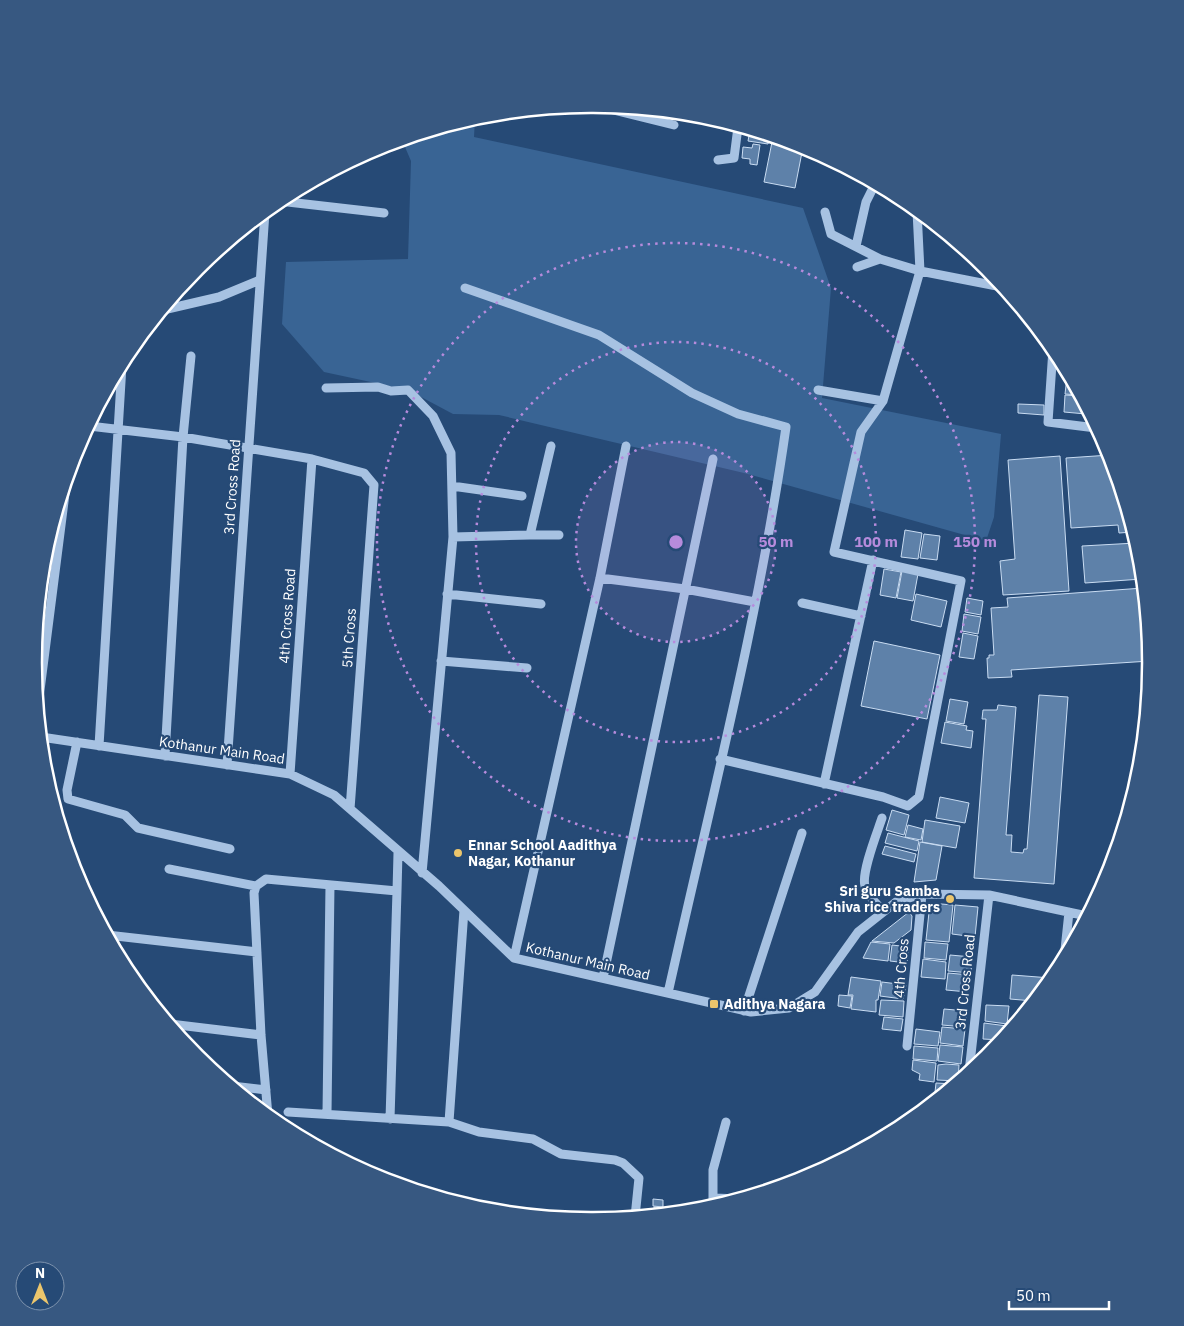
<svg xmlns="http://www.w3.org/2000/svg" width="1184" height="1326" font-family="'IBM Plex Sans',sans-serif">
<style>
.green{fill:#396494}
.building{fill:#5e81a9;stroke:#c9dcf2}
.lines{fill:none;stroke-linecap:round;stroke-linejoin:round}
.minor{stroke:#a7c2e2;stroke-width:9}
.ring{fill:none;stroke:#b68bdc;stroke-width:2.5;stroke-dasharray:2.5 5}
.poi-dot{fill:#ebc56c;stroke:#264a76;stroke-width:2}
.labels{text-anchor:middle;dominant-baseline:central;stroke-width:4.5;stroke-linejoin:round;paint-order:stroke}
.street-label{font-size:14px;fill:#fff;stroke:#264a76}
.poi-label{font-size:14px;font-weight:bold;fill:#fff;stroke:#264a76;text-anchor:start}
.rim{fill:none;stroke:#fff;stroke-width:2.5}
.centre{fill:#b68bdc;stroke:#264a76;stroke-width:2.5}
.ring-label{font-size:15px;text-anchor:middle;font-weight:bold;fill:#b68bdc;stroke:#264a76;stroke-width:4.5;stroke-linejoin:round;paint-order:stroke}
</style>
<rect width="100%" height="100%" fill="#264a76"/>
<path class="green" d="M475,118L474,137L803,208L831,288L822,398L1001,434L994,517L986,541L744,473L499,415L453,414L408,390L324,372L282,324L286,262L408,259L411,161L402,140Z"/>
<path class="building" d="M750,130L770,136L768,144L748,141Z
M773,137L803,147L795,188L764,182Z
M753,144L760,145L757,165L750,164V159L742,158L743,147L752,148Z
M1067,377H1069L1079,395L1065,394Z
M1065,395L1079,396L1086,414L1064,412Z
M1018,404L1044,405V415L1018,413Z
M1110,455L1133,532L1119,533L1118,525L1071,528L1066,458Z
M1060,456L1069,591L1003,595L1000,561L1015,559L1008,460Z
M905,530L922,533L918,559L901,557Z
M924,534L940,536L937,560L920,558Z
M1136,543L1142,579L1085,583L1082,546Z
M884,569L901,572L896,598L880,595Z
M902,571L918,574L913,601L897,598Z
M1143,588L1150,661L1011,670L1012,677L988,678L987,658H989V655H994L991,608L1008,607L1007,598Z
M916,594L947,601L941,627L911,620Z
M967,598L983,601L981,615L965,612Z
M964,614L981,617L978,634L962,631Z
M963,633L978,636L974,659L959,657Z
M874,641L940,655L927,719L861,706Z
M1039,695L1068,697L1054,884L974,878L986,719H982L983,710H997L998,705L1016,707L1006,835H1012L1011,852L1023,853L1024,849H1027Z
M950,699L968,702L964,724L946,721Z
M945,722L967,726L966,730L973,731L971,748L941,743Z
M940,797L969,803L965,823L936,818Z
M892,810L909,815L904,835L886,830Z
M925,820L960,826L956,848L922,842Z
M908,825L923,829L921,840L905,837Z
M888,833L919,841L917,851L885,843Z
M920,842L942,846L936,880L914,882Z
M885,846L916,854L914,862L882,854Z
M930,903L953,905L949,942L926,940Z
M955,905L978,907L975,937L952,934Z
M909,912L912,916L911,930L894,943L872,941Z
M871,942L890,944L888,961L863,958Z
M925,942L948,944L946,960L924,958Z
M892,945L909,947L907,963L890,961Z
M950,955L972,957L971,973L948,971Z
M923,959L946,962L945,979L921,977Z
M948,973L970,975L968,992L946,990Z
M1012,975L1051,978V980L1033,1001L1010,999Z
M851,977L881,981L878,1000H876V1012L851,1009L853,995H848Z
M882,982L906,985L903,999L880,996Z
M839,995L852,996L850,1008L838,1006Z
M881,1000L904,1001L903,1017L879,1015Z
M986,1005L1009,1006L1007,1024L985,1021Z
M944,1009L967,1011L965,1027L942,1025Z
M884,1017L903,1019L901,1031L882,1029Z
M984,1023L1007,1026L1006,1034L1001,1040L983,1039Z
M942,1027L965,1029L963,1046L940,1043Z
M916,1029L940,1032L938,1046L914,1044Z
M940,1045L963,1047L961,1064L938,1061Z
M914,1046L938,1048L937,1061L913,1059Z
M913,1060L936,1063L934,1082L919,1080L920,1074L912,1070Z
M946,1064L959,1065L958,1081L937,1080L938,1065Z
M936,1083L955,1084L934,1101Z
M653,1199L663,1200V1207L653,1206Z
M654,1207L678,1209L677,1213L654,1215Z
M679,1210L698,1211L679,1213Z"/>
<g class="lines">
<path class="minor" d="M593,105L674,125
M718,160L734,158L738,127
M279,201L384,213
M825,212L831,234L880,259
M856,246L866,202L875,184
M857,267L880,259L920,271L1002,287
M465,288L599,335L692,393L738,414L786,427C759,617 710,805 668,993
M163,310L219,297L260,280
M1053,349L1048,422L1096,428
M326,388L378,387L391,391L408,390L433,416L451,453L453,537L422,873
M818,390L883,401
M89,426L183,437L312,459L364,473L374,485L350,809
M551,446L530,535H559
M452,486L522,496
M453,537L530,535
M600,578L685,589L755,602
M447,594L541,604
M802,603L861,616
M441,661L527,668
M38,706L67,478
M41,737L290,774L334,795L439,886L514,958L751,1012L789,1008L815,992L858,932L896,902L922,894L989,895L1087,916
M77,742L67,790L68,799L125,815L138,828L230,849
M99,746L122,365
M165,756L183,437L191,356
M720,759L883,797L908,806L919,797L961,581L834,552L861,432L883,401L920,271L917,211
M227,765L265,212
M290,774L312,459
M824,784L873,560
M882,818C877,833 861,873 865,886C867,896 877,904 883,911
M169,869L256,886
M107,935L257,952
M514,958L600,578L626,446
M1064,959L1069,912
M603,978L713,459
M744,1011L802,833
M170,1024L261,1035
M907,1046L922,894
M969,1072L989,895
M232,1086L266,1090
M288,1112L449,1122L479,1132L533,1139L561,1154L615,1160L623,1163L639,1178L635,1217
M327,1113L330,885
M268,1116L261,1035L254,893L256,886L266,879L397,891L398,853
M390,1119L397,891
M449,1122L464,910
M714,1198L740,1199
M713,1207V1170L726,1122
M481,1210L550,1217"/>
</g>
<circle cx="676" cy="542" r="100" fill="#b68bdc" fill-opacity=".12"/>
<g class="ring">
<circle cx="676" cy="542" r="100"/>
<circle cx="676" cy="542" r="200"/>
<circle cx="676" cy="542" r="299"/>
</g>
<g class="poi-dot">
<circle cx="458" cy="853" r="5"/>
<circle cx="950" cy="899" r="5"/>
<rect x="709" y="999" width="10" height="10" rx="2.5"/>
</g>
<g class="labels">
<g class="street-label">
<text transform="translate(232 487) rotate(-86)">3rd Cross Road</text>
<text transform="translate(287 616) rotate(-86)">4th Cross Road</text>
<text transform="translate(349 638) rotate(-86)">5th Cross</text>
<text transform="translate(222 750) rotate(8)">Kothanur Main Road</text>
<text transform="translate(588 961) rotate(13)">Kothanur Main Road</text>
<text transform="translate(901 968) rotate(-85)">4th Cross</text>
<text transform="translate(965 982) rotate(-84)">3rd Cross Road</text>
</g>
<g class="poi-label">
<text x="468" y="845">Ennar School Aadithya<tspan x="468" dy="16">Nagar, Kothanur</tspan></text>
<text x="940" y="891" text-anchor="end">Sri guru Samba<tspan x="940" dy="16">Shiva rice traders</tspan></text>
<text x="724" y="1004">Adithya Nagara</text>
</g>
</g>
<path d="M0 0H1184V1326H0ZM591 113H593A549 549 0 0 1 1142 662V663A549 549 0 0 1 593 1212H591A549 549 0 0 1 42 663V662A549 549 0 0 1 591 113Z" fill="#375881" fill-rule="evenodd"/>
<path class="rim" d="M591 113H593A549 549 0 0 1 1142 662V663A549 549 0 0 1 593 1212H591A549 549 0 0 1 42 663V662A549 549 0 0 1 591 113Z"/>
<circle cx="676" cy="542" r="8" class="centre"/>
<g class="ring-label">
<text x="776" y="547">50 m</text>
<text x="876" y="547">100 m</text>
<text x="975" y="547">150 m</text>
</g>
<g transform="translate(40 1286)"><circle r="24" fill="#264a76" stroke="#7d92ad"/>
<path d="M0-4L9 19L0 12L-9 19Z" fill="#ebc56c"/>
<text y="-8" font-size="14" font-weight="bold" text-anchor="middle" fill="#ffffff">N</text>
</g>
<path d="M1009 1301v8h100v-8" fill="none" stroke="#ffffff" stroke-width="2.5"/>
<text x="1016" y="1301" font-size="15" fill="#ffffff" stroke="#264a76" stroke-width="4" paint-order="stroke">50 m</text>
</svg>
